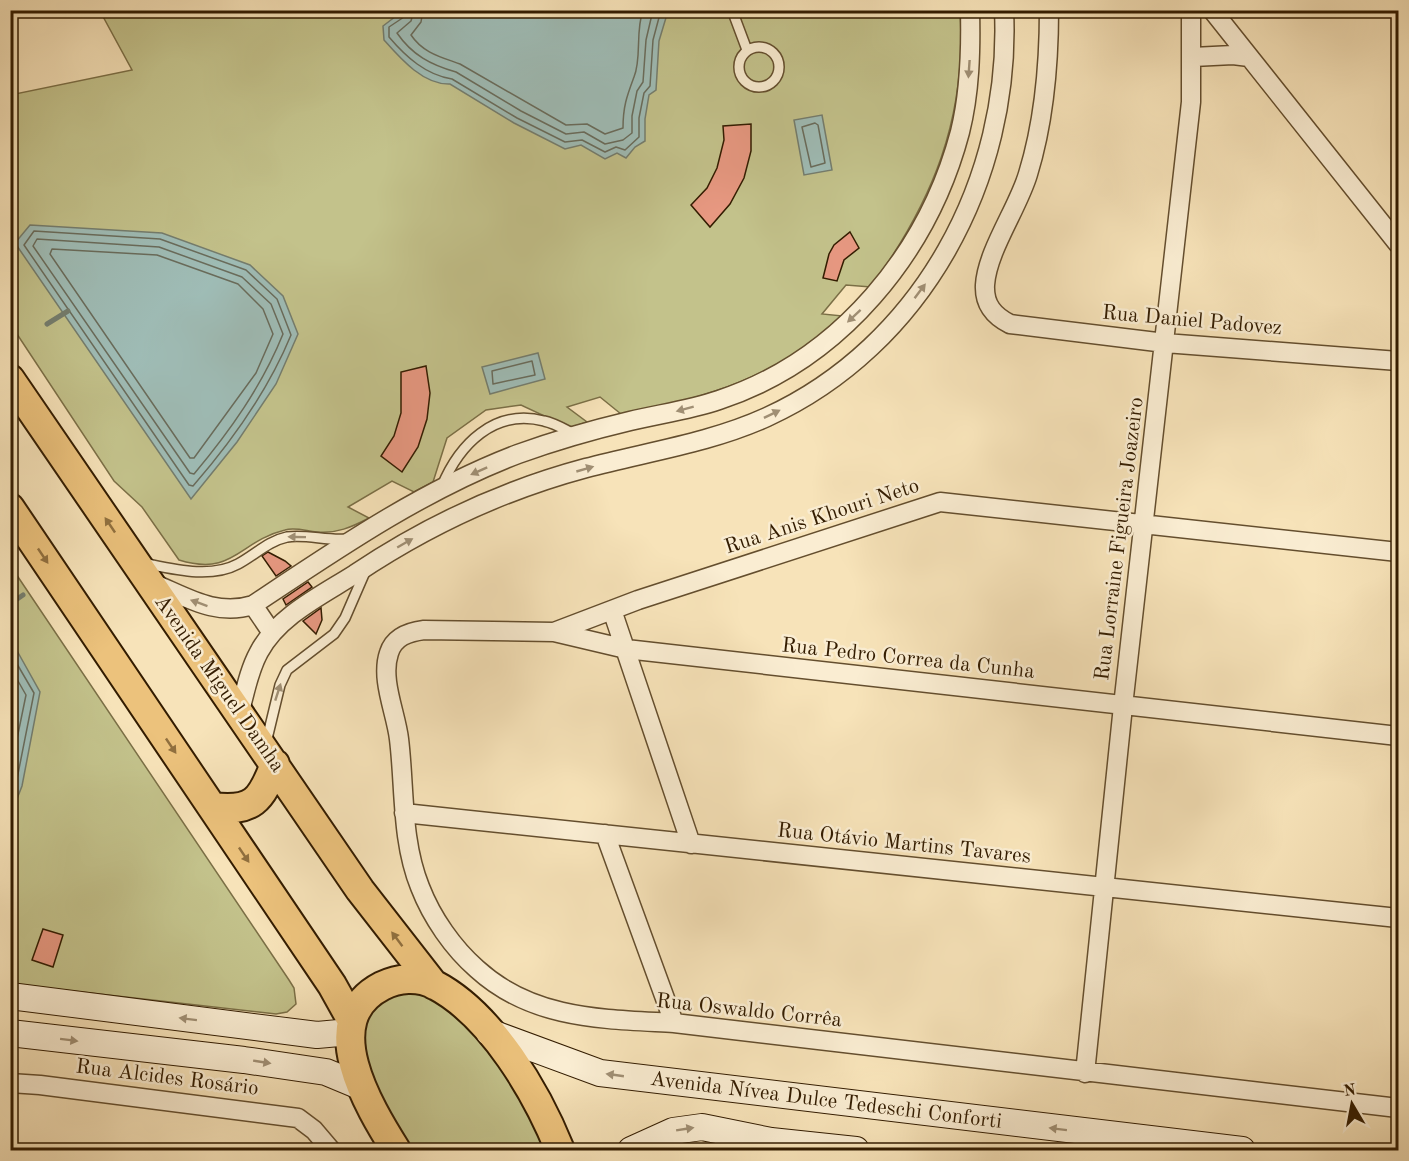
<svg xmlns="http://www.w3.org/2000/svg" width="1409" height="1161" font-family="'Old Standard TT',serif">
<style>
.green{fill:#c3c28b;stroke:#7b6f46;stroke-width:1.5}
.water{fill:#9fbdb7;stroke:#747d6e;stroke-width:1.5}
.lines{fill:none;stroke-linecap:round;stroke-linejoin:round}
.shore{stroke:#696c5c;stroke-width:1.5}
.stream{stroke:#747d6e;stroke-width:5}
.building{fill:#e79881;stroke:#331c00;stroke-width:1.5}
.service-casing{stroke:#644e2e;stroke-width:12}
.minor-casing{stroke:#644e2e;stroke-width:21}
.secondary-casing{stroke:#331c00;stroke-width:28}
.primary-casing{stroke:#331c00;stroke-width:32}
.service{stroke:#faedd2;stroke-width:9}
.minor{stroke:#faedd2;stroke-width:18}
.secondary{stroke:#faedd2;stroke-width:26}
.primary{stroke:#ecc27c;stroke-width:28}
.oneway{fill:#a08f74}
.oneway2{fill:#906f3e}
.labels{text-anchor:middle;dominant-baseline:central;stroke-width:5;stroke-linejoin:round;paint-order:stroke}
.street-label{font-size:21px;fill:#331c00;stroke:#faedd2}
</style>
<rect width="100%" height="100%" fill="#f7e3b9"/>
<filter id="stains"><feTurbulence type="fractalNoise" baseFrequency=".00333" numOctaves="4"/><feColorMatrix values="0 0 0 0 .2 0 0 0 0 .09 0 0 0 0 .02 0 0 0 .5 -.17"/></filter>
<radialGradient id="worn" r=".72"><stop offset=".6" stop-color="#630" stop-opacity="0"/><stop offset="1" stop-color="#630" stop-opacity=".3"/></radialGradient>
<path class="green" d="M100,11H960C967,118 933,201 871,287L846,285L822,314L843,316C782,375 703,400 621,414L600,397L567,407L587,422L570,428L521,405L486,410L447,438L433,482L414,492L392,481L348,507L369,518C352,527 336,534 317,532C306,531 295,527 285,530C239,541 234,577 179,560L142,507L114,481L11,325L10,95L132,70Z
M10,565L289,980L294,988L296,1004L287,1012L276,1014L11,984Z
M398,991L428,994L470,1028L513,1078L548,1150H411C392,1120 356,1059 365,1022C369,1007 386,998 398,991Z"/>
<path class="water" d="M404,10L668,11L659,41L656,90L649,95L645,119V141L635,147L626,158L617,153L605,159L581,145L565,149L514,123L450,84C423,85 400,58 384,40L383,26Z
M822,115L832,170L804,175L794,120Z
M30,225L162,233L250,265L283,296L298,334L276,384L237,442L191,499L15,243Z
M538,353L545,379L490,394L482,367Z
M11,640L40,692L22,786L11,814Z"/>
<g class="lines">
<path class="shore" d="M406,10L404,17L389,27V37C406,57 426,75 452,79L517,118L565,142L582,140L605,152L616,147L625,150L639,137V118L644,93L650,86L653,40L661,10
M414,10L411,21L397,33C412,55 431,65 456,72L521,111L566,134L584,132L605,144L623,140L632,133V116L637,91L643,82L646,40L653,10
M423,10L421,22L411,35C423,53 441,57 460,64L566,125L587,124L605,134L623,128C623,106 627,96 634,77C642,58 635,32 643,10
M815,123L818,125L825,163L811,167L802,127Z
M34,231L160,239L246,270L277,299L291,335C268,391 233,440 193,486L189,485L24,245Z
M37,239L159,247L242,277L271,304L283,334C262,386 230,431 194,474L190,473L33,246Z
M52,249L157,255L238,284L263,309L273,334L256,373L194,458H190L50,254Z
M532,361L535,375L493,384L492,371Z
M10,652L34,693L16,784L10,798
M10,667L26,695L10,773"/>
<path class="stream" d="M47,324L68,311
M10,604L23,595"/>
</g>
<path class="building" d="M751,124V151L744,178L730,204L710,227L691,205L707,188L717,168L724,140L723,126Z
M850,232L859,248L844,260L837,281L823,278L829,254L834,245Z
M426,366L430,393L427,419L418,447L402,472L381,456L394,436L401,413V372Z
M268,552L285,561L291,566L276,576L262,556Z
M308,582L312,587L286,605L283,599Z
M321,608L322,620L316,634L303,621Z
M43,929L63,935L53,967L32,960Z"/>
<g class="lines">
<defs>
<path id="service" d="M732,10L747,50
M739 67a20 20 0 1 1 40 0a20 20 0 1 1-40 0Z
M442,486C459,445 494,408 544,421C554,423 564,429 574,434
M143,563C173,569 210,579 238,564C255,555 268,541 287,537C306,534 327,541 347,539
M266,743L280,685L287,670L334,634L345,618L365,572"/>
<path id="minor" d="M1049,10C1049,65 1044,122 1028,174C1018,208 987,251 985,285C984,305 994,316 1010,324L1165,343L1398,361
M1212,10L1398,244
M1193,57L1233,55L1249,57
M150,582C185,596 215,617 253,605C337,549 423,490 518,454C554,441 592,430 630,421C659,414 690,410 719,400C840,360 928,253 960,132C970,92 971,51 970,10
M253,605L272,633
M612,610L691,844
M554,632L638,600L940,502L1398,552
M240,711C245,692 249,670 259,652C278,616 322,595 355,574C425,527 504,490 586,468C646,452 710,443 767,417C922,346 1012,179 1004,10
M1398,736L626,649L554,632L424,630C408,632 394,637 389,653C380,679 396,713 399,739C405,788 401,840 420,887C432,918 453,948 477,969C533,1020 604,1019 674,1023L1398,1108
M404,813L1398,918
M605,834L674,1023
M1085,1073L1123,706L1191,102V10
M10,1083L40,1085L298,1118L314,1130L331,1150"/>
<path id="secondary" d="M10,996L317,1035L350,1032
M489,1032L600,1073L1242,1150
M10,1033L244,1060L326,1072L362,1087
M631,1150L673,1131L702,1127L771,1141L856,1150"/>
<path id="primary" d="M10,379L360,890L434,985
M10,508L332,985L351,1019
M212,807C253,812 261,801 275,764
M396,1150C369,1107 316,1020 382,986C398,978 418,976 435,985C492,1015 537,1093 560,1150"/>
</defs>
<use href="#service" class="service-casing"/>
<use href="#minor" class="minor-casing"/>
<use href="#secondary" class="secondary-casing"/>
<use href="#primary" class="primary-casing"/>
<use href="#service" class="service"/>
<use href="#minor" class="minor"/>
<use href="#secondary" class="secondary"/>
<use href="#primary" class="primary"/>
</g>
<defs><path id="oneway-solid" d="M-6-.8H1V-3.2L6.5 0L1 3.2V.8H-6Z" transform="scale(1.5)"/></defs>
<g class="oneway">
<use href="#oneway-solid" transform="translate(969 69) rotate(94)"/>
<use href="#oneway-solid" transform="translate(920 291) rotate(-53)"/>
<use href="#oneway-solid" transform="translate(854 316) rotate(137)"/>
<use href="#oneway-solid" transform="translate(685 409) rotate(165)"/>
<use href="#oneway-solid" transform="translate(772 414) rotate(-26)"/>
<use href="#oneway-solid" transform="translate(585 469) rotate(-16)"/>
<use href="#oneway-solid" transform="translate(479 471) rotate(156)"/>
<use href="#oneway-solid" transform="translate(297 537) rotate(-179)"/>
<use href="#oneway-solid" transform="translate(405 543) rotate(-30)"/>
<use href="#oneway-solid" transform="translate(199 603) rotate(-160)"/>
<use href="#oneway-solid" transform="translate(278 692) rotate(-72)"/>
<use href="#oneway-solid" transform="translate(188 1019) rotate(-173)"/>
<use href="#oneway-solid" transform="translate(69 1040) rotate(7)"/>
<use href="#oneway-solid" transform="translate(262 1062) rotate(9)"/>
<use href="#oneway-solid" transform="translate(615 1075) rotate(-172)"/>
<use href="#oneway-solid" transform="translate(685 1129) rotate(-9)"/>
<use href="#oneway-solid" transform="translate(1058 1129) rotate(-173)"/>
</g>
<g class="oneway2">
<use href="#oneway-solid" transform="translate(110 525) rotate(-124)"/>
<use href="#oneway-solid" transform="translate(43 556) rotate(56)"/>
<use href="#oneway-solid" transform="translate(171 746) rotate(56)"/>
<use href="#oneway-solid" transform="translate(244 855) rotate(56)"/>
<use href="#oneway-solid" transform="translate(397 939) rotate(-127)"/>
</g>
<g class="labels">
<g class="street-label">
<text transform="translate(1192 321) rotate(5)">Rua Daniel Padovez</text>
<text transform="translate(822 517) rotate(-18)">Rua Anis Khouri Neto</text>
<text transform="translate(1120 539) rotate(-83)">Rua Lorraine Figueira Joazeiro</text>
<text transform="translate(908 659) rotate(6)">Rua Pedro Correa da Cunha</text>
<text transform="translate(219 684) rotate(55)">Avenida Miguel Damha</text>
<text transform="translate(904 844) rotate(6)">Rua Otávio Martins Tavares</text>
<text transform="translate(749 1011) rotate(6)">Rua Oswaldo Corrêa</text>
<text transform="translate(167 1078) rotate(7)">Rua Alcides Rosário</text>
<text transform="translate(826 1101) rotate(7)">Avenida Nívea Dulce Tedeschi Conforti</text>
</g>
</g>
<rect width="1409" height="1161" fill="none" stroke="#f7e3b9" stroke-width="36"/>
<rect x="12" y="12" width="1385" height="1137" fill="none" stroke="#331c00" stroke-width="3"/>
<rect x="18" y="18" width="1373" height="1125" fill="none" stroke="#331c00" stroke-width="1.5"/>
<g transform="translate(1352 1104) rotate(350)" stroke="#faedd2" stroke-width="4.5" paint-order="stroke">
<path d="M0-4.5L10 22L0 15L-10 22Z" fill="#331c00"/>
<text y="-9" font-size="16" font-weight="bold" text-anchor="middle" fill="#331c00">N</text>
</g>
<rect width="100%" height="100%" filter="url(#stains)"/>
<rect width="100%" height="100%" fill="url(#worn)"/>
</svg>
